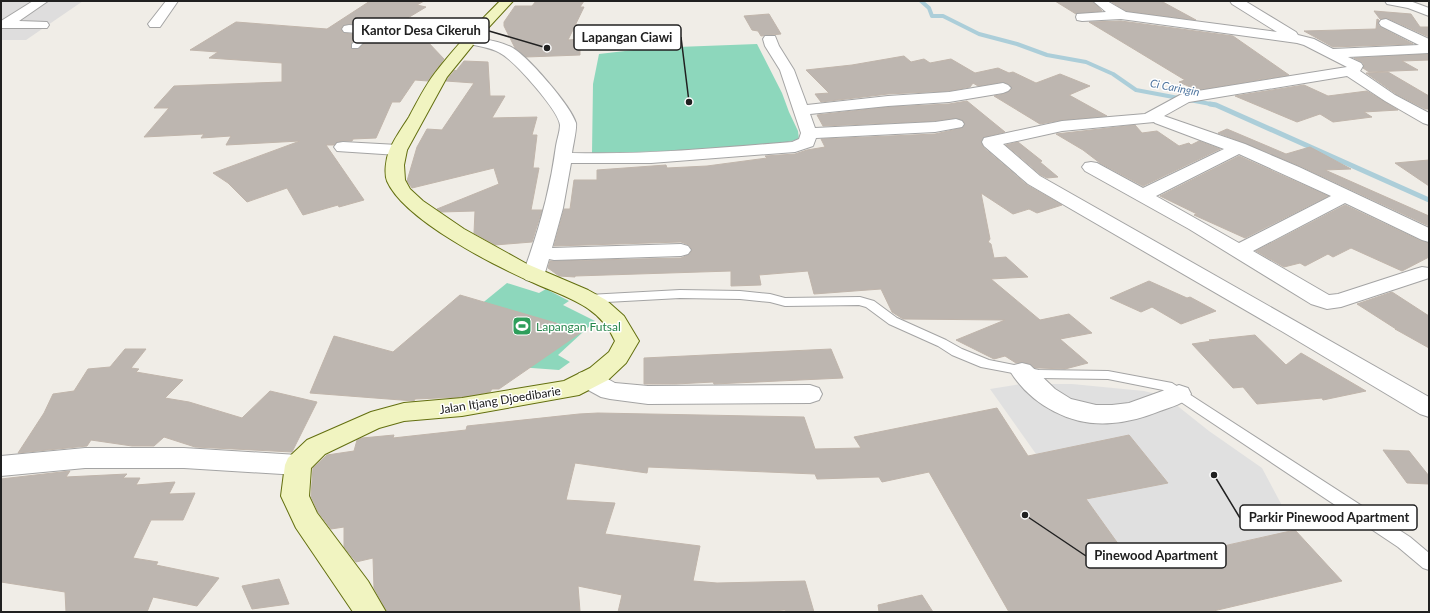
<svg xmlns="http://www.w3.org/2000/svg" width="1430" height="613" font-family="Lato,sans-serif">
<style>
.residential{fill:#dedddd}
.pitch{fill:#8dd7bc}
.parking{fill:#e0e0e0}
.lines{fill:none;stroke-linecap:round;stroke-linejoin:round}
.stream-far1{stroke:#acced9;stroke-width:4}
.stream{stroke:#acced9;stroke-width:5}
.building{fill:#bdb6b0;stroke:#c0b5ab}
.lane-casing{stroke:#a4a4a4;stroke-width:2}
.street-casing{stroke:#a4a4a4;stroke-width:2}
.secondary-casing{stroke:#636f0f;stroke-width:2}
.lane{fill:#fff;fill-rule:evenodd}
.street{fill:#fff;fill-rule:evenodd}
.secondary{fill:#f1f4c1;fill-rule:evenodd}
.labels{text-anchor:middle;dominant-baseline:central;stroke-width:3;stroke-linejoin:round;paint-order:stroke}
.far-water-label{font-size:11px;font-style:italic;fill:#5177a0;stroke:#fff}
.leisure-label{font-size:12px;fill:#27864d;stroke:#fff;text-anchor:start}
.street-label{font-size:12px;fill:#202020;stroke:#fff}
.leader{fill:none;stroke:#202020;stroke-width:1.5}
.callout-dot{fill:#202020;stroke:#fff;stroke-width:1.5}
.callout{fill:#fff;stroke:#202020;stroke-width:1.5}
.callout-label{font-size:13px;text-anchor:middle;font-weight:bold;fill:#202020}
</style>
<rect width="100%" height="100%" fill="#f0ede7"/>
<path class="residential" d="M1,1H83L26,40H1Z"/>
<path class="pitch" d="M757,44L782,93L789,112L798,131L799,139C777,146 755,146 732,147C685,151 639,152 592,153L593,84L599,54L651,48Z
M507,283L539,293L546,289L569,301L563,305L595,321L558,355L570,362L559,370L505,366L436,341Z"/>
<path class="parking" d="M1021,384H1072L1144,391L1165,396L1209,431L1262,468L1295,530L1134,566L1086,499L1168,482L1129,436L1036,454L990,389Z"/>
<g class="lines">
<path class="stream-far1" d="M921,1L929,8L932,16H943L979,34L1017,44L1047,55L1086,62L1113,74L1136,90L1216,105"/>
<path class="stream" d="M1210,104L1216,105L1429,200"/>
</g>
<path class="building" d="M370,1H424L417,5L426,7L406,19L415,28L349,24L344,25L341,28L343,33L360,35L351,43V49H359L372,36L426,40L444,59L428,81L415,80L400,102H392L376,138L353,139L352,141H343L337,142L334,145H326L364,200L339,207L338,205L303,215L287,188L247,202L228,183L213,173L300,141L226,145L231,136L201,138L204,134L144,137L169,108H154L174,86L282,82V63L209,58L218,52L190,50L236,22L327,29Z
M536,1H584L580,7H584L568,40L580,39V55L526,57L515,48L504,26V22L515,6H532Z
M1055,1H1092L1102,11L1076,14Z
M1110,1H1161L1196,20L1126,11Z
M1374,11L1411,14L1420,27H1429V37L1387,18L1380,19Z
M769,14L781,34L761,36L758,31L752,30L744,16Z
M1377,19L1379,20L1378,24L1380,27L1413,44L1333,47L1304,31L1376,29Z
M1121,21L1233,36L1289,75L1197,90L1179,82L1185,80L1089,22Z
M1429,54V60L1402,61L1418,70L1369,72L1363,68L1364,65L1362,62L1354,58Z
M904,56L911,62L924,59L930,63L951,59L975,73L998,68L1009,73L1013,72L1036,83L1060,74L1090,86L1069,95L1107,116L1062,120L1040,124L994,96L1004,94L1012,89L1009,84L1003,82L978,86L973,83L970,87L949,91L888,94L821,102L815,94L829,93L806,70L852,65Z
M464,61L488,62L490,96H505L492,118L537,117L532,135H537L533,168H539L531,210H542L532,242L495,245L474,233L475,211L441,212L437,209L499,184L494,168L412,188L407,181L417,147L427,129L442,130L474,83L446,81L455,70L456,71Z
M1388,72L1429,96V109H1425L1396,94L1366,73Z
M1304,85L1328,96L1367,91L1398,110L1364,112L1372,117L1333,122L1320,114L1297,122L1235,96Z
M967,101L1005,132L984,137L981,141L983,147L1027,185L1062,205L1037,213L1029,209L1013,214L981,193L990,239L988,242L991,244L994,258L1006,257L1028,277L991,279L1040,320L1069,314L1092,333L1060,339L1088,363L1065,369L1039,368H1035L1030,364L1022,362L1016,363L1005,356L994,359L956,340L1005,320L903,319L892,312L881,289L814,294L808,271L759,275L761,285L731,286V271L575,276V277L559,276L548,268L550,261L681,258L688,255L692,251L689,245L681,242L554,246L564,209H570L574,180H597V170L666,165L667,168L707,166L767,158L765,156L795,154L807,150L825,147L821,139L935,134L962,128L965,123L962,120L956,118L935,121L823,126L817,115L888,107L949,104Z
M1135,125L1142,133L1157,131L1179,146L1189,143L1191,145L1199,141L1220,149L1143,186L1100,163L1083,150L1056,134Z
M1227,129L1286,154L1310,147L1351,169L1325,170L1429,216V226L1300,166L1245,143L1218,133Z
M1018,142L1042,161L1040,162L1058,177L1047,178L1041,175L1006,145Z
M1239,156L1328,196L1245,238L1194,215L1197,214L1160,196Z
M1429,160V186L1395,163Z
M1345,205L1421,241L1429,243V257L1402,271L1351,248L1333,257L1328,254L1305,266L1300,263L1284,267L1256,251Z
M1149,281L1187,298L1190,297L1216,311L1181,324L1152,307L1141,312L1110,298Z
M1392,292L1429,316V348L1395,329H1396L1357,304Z
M460,295L583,331L499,389H492L490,392L462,397L415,399L414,401L310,393L334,336L393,352Z
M1255,335L1286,365L1301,353L1366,391L1323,400L1322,398L1257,404L1243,387L1233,388L1192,344L1212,341L1209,340Z
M125,349H146L131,368L139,369L136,372L183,380L165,398L189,402L242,418L270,391L317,402L292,452L195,447L164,437L154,446H132L91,440L87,446L18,453L44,413L53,394L74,391L88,369L110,367Z
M831,349L843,378L714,384L713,382L676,384H644V358Z
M997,408L1028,456L1129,435L1168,483L1086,499L1134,566L1295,530L1342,581L1209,612H1009L929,472L882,482L879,477L817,479L815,474L648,467L647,473L575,463L566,500L615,503L605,534L700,546L693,581L717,583L805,581L814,612H786L785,610L759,612H618L622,595L578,586L580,611L387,612L374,588L373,558L356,562L344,547V527L331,529L318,512L311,496L313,468L327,455L354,451L357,440L362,438L394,435L393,438L466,430L467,426L579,414L598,413L804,417L815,449L861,448L854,437Z
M1383,450L1409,451L1429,476V484L1407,483Z
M70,471L66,477L127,474L123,478H140L136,485L175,482L169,494L195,493L183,520H151L133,558L158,562L156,565L219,578L197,606L153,597L147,612H66L65,592L1,582V479Z
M279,579L289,604L252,609L242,586Z
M922,595L933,612H879L878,605Z"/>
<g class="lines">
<defs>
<path id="lane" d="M368,29H371L375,31L358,48H352V44Z
M680,290L740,291L770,294L785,298L860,297L874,301L897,318L946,340L962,349L989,360L1039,370L1108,371L1172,383L1410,537L1429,553V570L1423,568L1398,547L1163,390L1108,379L1039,378L981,367L952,355L938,346L889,324L866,307L859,305L785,306L770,302L740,299L680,298L588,303L584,302L582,299L584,296L588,295Z"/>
<path id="street" d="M33,1H48L19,21L47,22L49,25L47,28H1V21Z
M166,1H178L160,27H150L148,24Z
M1093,1H1107L1126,12L1277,32L1232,4L1230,1H1245L1296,32L1298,35L1314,39L1333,49L1419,45L1381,26L1379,23L1381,20L1386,19L1429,39V53L1348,57L1361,63L1363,66L1360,71L1395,95L1429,113V125L1423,123L1385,101L1347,76L1189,102L1164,116L1245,144L1299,167L1429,228V242L1422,240L1345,203L1253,251L1329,295L1338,294L1415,269L1422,267L1429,268V278L1341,307L1327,309L1311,304L1189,229L1085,171L1082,167L1085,163L1091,162L1097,163L1143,188L1224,149L1155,123L1154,122L1062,131L1003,144L1040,176L1429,397V417L1420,414L1283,332L1028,184L984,146L982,142L984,138L1062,121L1145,114L1180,95L1185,93L1347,67L1304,45L1297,43L1121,19L1082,21L1077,20L1076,17L1077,14L1106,12ZM1239,154L1331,196L1239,243L1156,196Z
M1385,1H1410L1429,8V16L1408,8L1387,4Z
M349,25L472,33L477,34L478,38C489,40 501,42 511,47C527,55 571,106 576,123C577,129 573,145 572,153C646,155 719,148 792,142L799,139L801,133L780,70L765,46L763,39L765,36H775L779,46L794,70L807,105L888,96L949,92L1003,83L1008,85L1011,88L1008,91L1003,93L949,102L888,106L810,114L815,128L935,122L956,119L962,121L964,124L962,127L935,132L816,138L813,146L795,152L651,163H571L563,208L552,248L681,244L688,246L691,250L688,254L681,256L554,260L549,259L544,276L540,280L533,282L526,280L522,276C538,234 550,191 556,146C557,139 560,132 560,125C559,111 514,60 500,53C490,47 477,46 465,43L464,41L344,32L342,29L344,26Z
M343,142L398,145L404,146L407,150L404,154L398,155L337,151L334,147L337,143Z
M1022,363L1030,365L1055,389L1071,399L1096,405H1112L1129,403L1179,385L1188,388L1191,394C1185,404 1171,407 1160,411C1145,417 1128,422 1112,423C1072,427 1031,405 1010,371L1014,365Z
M588,371L597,373L615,383L648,386L810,385L819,388L822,394L819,400L810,403L648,404L610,399L601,397L579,385L576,379L579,373Z
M85,448H184L298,455L308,458L311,465L308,472L298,475L184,468H85L1,476V456Z"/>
<path id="secondary" d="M500,1H513L477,40L447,77L407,150L404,165L405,180L410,189L423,201L464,229L527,264L588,290L606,300L624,316L639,341L626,363L608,380L579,395L462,416L404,421L379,428L325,454L311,468L309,496L317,513L368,581L386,612H353L296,528L281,496L285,465L288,458L307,440L371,412L404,403L462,398L564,381L590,368L609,352L615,341C599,305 567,298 534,283C495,266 404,220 387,181C384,173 386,159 389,151C394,139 402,128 409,117C417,102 425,86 435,73C455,47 477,24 500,1Z"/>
</defs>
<use href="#lane" class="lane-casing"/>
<use href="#street" class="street-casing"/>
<use href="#secondary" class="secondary-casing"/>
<use href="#lane" class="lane"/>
<use href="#street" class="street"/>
<use href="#secondary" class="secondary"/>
</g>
<defs>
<symbol id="stadium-square" viewBox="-11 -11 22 22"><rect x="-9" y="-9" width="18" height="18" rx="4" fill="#2e9e5b" stroke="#fff"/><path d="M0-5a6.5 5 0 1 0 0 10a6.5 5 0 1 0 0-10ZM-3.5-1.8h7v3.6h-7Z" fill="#fff"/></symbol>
</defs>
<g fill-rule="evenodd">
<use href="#stadium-square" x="511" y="315" width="22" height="22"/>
</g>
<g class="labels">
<g class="far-water-label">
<text transform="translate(1175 87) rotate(11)">Ci Caringin</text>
</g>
<g class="leisure-label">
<text x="536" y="326">Lapangan Futsal</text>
</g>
<g class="street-label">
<text transform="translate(500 400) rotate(-9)">Jalan Itjang Djoedibarie</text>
</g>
</g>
<path class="leader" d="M547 48L489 31M689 102L681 37M1214 475L1240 518M1025 515L1086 556"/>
<g class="callout-dot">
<circle cx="547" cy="48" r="4"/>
<circle cx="689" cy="102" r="4"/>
<circle cx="1214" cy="475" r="4"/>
<circle cx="1025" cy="515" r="4"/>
</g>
<g class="callout">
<rect x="353" y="18" width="136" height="25" rx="4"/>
<rect x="574" y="25" width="107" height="25" rx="4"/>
<rect x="1240" y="505" width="177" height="25" rx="4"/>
<rect x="1086" y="543" width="140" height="25" rx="4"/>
</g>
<g class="callout-label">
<text x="421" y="35">Kantor Desa Cikeruh</text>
<text x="627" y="42">Lapangan Ciawi</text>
<text x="1329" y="522">Parkir Pinewood Apartment</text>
<text x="1156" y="560">Pinewood Apartment</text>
</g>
<rect width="1430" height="613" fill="none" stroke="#202020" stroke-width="4"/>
</svg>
